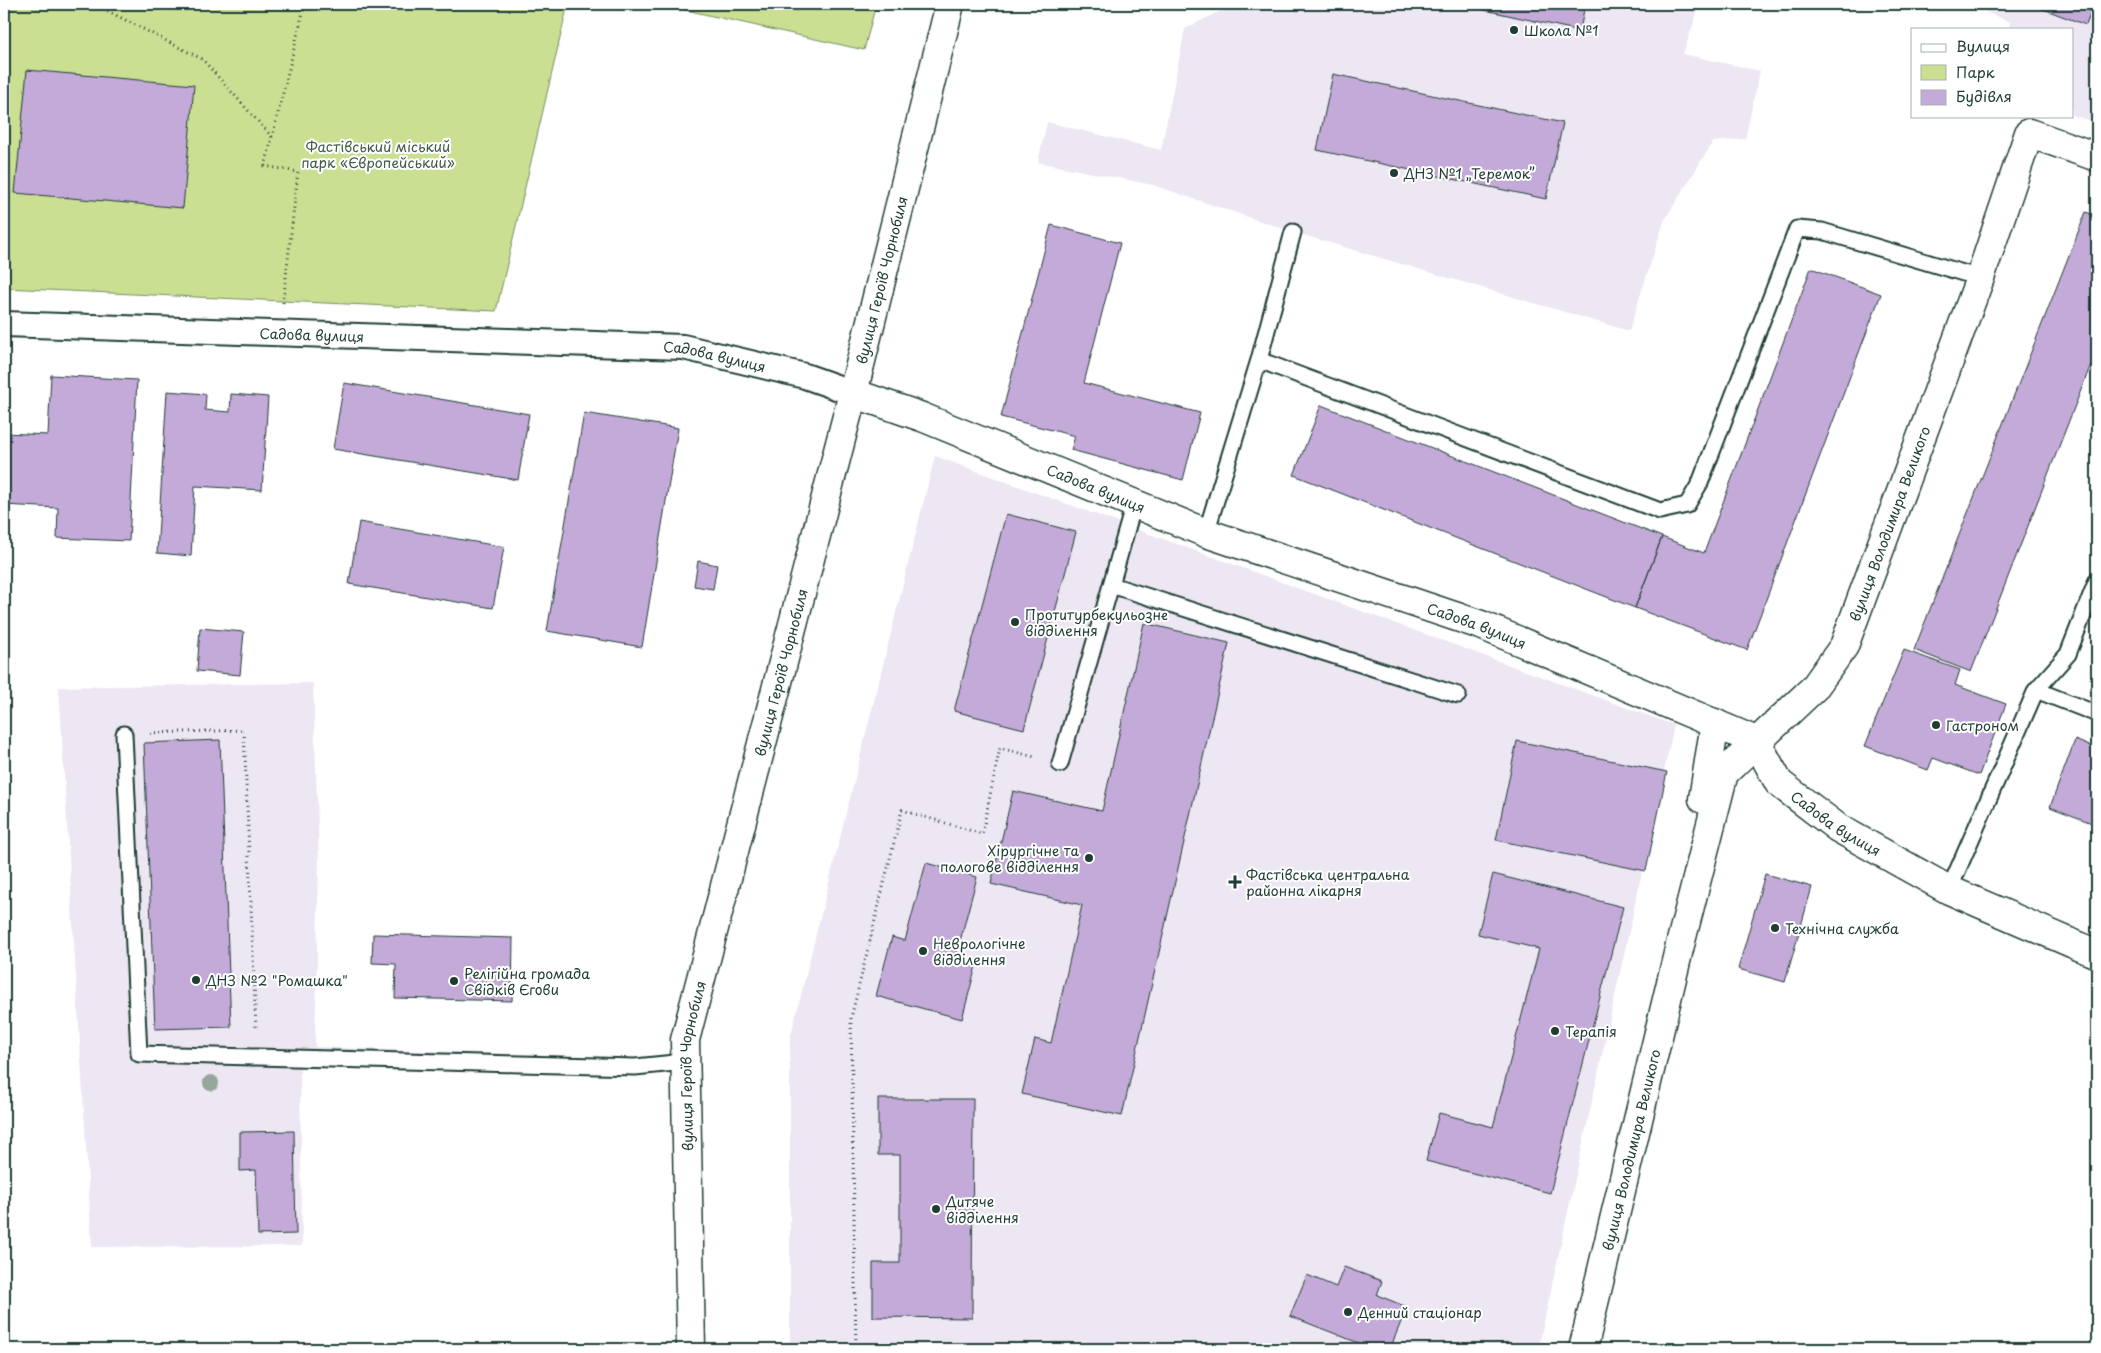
<svg xmlns="http://www.w3.org/2000/svg" width="2101" height="1353" font-family="'Playpen Sans',sans-serif">
<style>
.built{fill:#ede6f3}
.green{fill:#cbdf93;stroke:#758e64}
.building{fill:#c3aad8;stroke:#1f3d34}
.lines{fill:none;stroke-linecap:round;stroke-linejoin:round}
.service-casing{stroke:#1f3d34;stroke-width:19}
.pedestrian-casing{stroke:#1f3d34;stroke-width:28}
.minor-casing{stroke:#1f3d34;stroke-width:31}
.secondary-casing{stroke:#1f3d34;stroke-width:31}
.path{stroke:#1f3d34;stroke-width:3;stroke-dasharray:1 4;stroke-linecap:butt}
.service{stroke:#fff;stroke-width:15}
.pedestrian{stroke:#fff;stroke-width:24}
.minor{stroke:#fff;stroke-width:28}
.secondary{stroke:#fff;stroke-width:28}
.tree{fill:#96a69a}
.poi-dot{fill:#1f3d34;stroke:#fff;stroke-width:2}
.labels{text-anchor:middle;dominant-baseline:central;stroke-width:4;stroke-linejoin:round;paint-order:stroke}
.poi-label{font-size:14px;fill:#1f3d34;stroke:#fff;text-anchor:start}
.park-label{font-size:14px;fill:#415d47;stroke:#fff}
.street-label{font-size:14px;fill:#1f3d34;stroke:#fff}
</style>
<rect width="100%" height="100%" fill="#fff"/>
<filter id="ink" filterUnits="userSpaceOnUse"><feTurbulence type="fractalNoise" baseFrequency=".02" numOctaves="2"/><feDisplacementMap in="SourceGraphic" scale="10" xChannelSelector="R" yChannelSelector="G"/><feConvolveMatrix kernelMatrix="1 2 1 2 8 2 1 2 1" color-interpolation-filters="sRGB"/></filter>
<g filter="url(#ink)">
<path class="built" d="M1229,4H1700L1683,54L1760,71L1745,139L1713,142L1664,221L1629,331L1293,232L1153,185L1038,162L1047,122L1161,150L1185,29L1228,7Z
M1965,4H2097V123L2072,115V29H2009L2011,22Z
M935,456L1674,725L1538,1349H790V1039Z
M313,683L319,859L315,1047L629,1058L628,1075L300,1065L302,1246L92,1247L59,687Z"/>
<path class="green" d="M4,4H568L496,311L4,288Z
M659,4H876L864,50Z"/>
<path class="building" d="M1458,4H1585L1580,31Z
M2030,4H2094L2086,25Z
M27,70L194,85L183,208L15,193Z
M1333,74L1563,123L1546,199L1317,150Z
M2086,212L2097,216V349L1971,672L1914,650Z
M1051,225L1120,243L1084,383L1200,413L1183,480L1071,450L1075,436L1001,417Z
M1811,268L1881,294L1747,650L1635,608L1662,537L1704,553Z
M51,375L137,380L129,541L57,538L58,508L4,505V433L48,435Z
M344,383L529,414L518,480L333,449Z
M167,391L206,394L205,410L230,412L231,394L268,397L262,490L195,486L191,556L157,553Z
M1321,405L1662,537L1635,608L1294,475Z
M584,413L678,428L642,647L547,631Z
M1006,514L1076,532L1024,729L954,711Z
M359,522L504,547L493,608L349,584Z
M698,561L717,565L713,589L694,586Z
M1144,623L1229,643L1122,1116L1022,1094L1035,1039L1051,1043L1082,905L991,884L1013,791L1102,811Z
M200,628L244,632L240,675L197,671Z
M1904,650L1960,670L1955,685L2006,704L1979,775L1933,758L1928,770L1865,746Z
M220,740L231,1027L155,1029L144,743Z
M2075,740L2097,749V825L2050,807Z
M1517,741L1667,772L1646,871L1496,840Z
M926,863L977,877L955,960L976,966L962,1019L876,996L892,937L905,941Z
M1493,874L1623,907L1550,1193L1426,1161L1439,1113L1493,1127L1539,949L1478,934Z
M1765,874L1812,887L1785,982L1738,969Z
M373,934L513,938L512,1001L395,998L396,964L372,963Z
M878,1099H973L972,1318L873,1317V1263H900V1155H878Z
M294,1131L296,1234L258,1235L256,1170L240,1171V1132Z
M4,1209L6,1227L4,1228Z
M1344,1267L1382,1281L1377,1295L1407,1307L1390,1349H1374L1290,1316L1307,1275L1336,1287Z"/>
<g class="lines">
<defs>
<path id="service" d="M1259,360L1660,511L1687,505L1700,483L1797,229L1822,231L1980,278
M1206,533L1259,360L1293,232
M1111,585L1458,695
M2036,690L2097,714
M124,734L139,1054L635,1067L685,1062
M1060,764L1134,504
M1949,890L2036,690L2068,654L2097,580"/>
<g id="pedestrian">
<path id="s1" d="M4,324L683,347L805,376L853,393"/>
</g>
<g id="minor">
<path id="s2" d="M853,393L922,417L1206,533L1481,625L1756,741L1779,783L1838,828L1949,890L2097,954"/>
<path d="M1703,799L1715,723"/>
<path id="s3" d="M1583,1349L1679,949L1724,773L1814,688L1844,646L1980,278L2029,133L2097,157"/>
</g>
<g id="secondary">
<path id="s4" d="M691,1349L685,1040L853,393L950,4"/>
</g>
</defs>
<use href="#service" class="service-casing"/>
<use href="#pedestrian" class="pedestrian-casing"/>
<use href="#minor" class="minor-casing"/>
<use href="#secondary" class="secondary-casing"/>
<path class="path" d="M94,4L202,59L272,137
M283,303L298,172L265,166L305,4
M150,733L244,730L256,1030
M856,1349L851,1018L902,810L982,834L1000,748L1035,757"/>
<use href="#service" class="service"/>
<use href="#pedestrian" class="pedestrian"/>
<use href="#minor" class="minor"/>
<use href="#secondary" class="secondary"/>
</g>
<circle class="tree" cx="211" cy="1083" r="8"/>
</g>
<g class="poi-dot">
<circle cx="1514" cy="30" r="5"/>
<circle cx="1394" cy="173" r="5"/>
<circle cx="1015" cy="622" r="5"/>
<circle cx="1936" cy="725" r="5"/>
<circle cx="1089" cy="858" r="5"/>
<path d="M1232.5 874.5h5v5h5v5h-5v5h-5v-5h-5v-5h5z"/>
<circle cx="1775" cy="928" r="5"/>
<circle cx="923" cy="951" r="5"/>
<circle cx="196" cy="980" r="5"/>
<circle cx="454" cy="981" r="5"/>
<circle cx="1555" cy="1031" r="5"/>
<circle cx="936" cy="1209" r="5"/>
<circle cx="1348" cy="1312" r="5"/>
</g>
<g class="labels">
<g class="poi-label">
<text x="1524" y="30">Школа №1</text>
<text x="1404" y="173">ДНЗ №1 „Теремок”</text>
<text x="1025" y="614">Протитурбекульозне<tspan x="1025" dy="16">відділення</tspan></text>
<text x="1946" y="725">Гастроном</text>
<text x="1079" y="850" text-anchor="end">Хірургічне та<tspan x="1079" dy="16">пологове відділення</tspan></text>
<text x="1246" y="874">Фастівська центральна<tspan x="1246" dy="16">районна лікарня</tspan></text>
<text x="1785" y="928">Технічна служба</text>
<text x="933" y="943">Неврологічне<tspan x="933" dy="16">відділення</tspan></text>
<text x="464" y="973">Релігійна громада<tspan x="464" dy="16">Свідків Єгови</tspan></text>
<text x="206" y="980">ДНЗ №2 "Ромашка"</text>
<text x="1565" y="1031">Терапія</text>
<text x="946" y="1201">Дитяче<tspan x="946" dy="16">відділення</tspan></text>
<text x="1358" y="1312">Денний стаціонар</text>
</g>
<g class="park-label">
<text x="378" y="146">Фастівський міський<tspan x="378" dy="16">парк «Європейський»</tspan></text>
</g>
<g class="street-label">
<text stroke="none"><textPath href="#s4" startOffset="1094">вулиця Героїв Чорнобиля</textPath></text>
<text stroke="none"><textPath href="#s1" startOffset="308">Садова вулиця</textPath></text>
<text stroke="none"><textPath href="#s1" startOffset="712">Садова вулиця</textPath></text>
<text stroke="none"><textPath href="#s2" startOffset="261">Садова вулиця</textPath></text>
<text stroke="none"><textPath href="#s3" startOffset="899">вулиця Володимира Великого</textPath></text>
<text stroke="none"><textPath href="#s2" startOffset="666">Садова вулиця</textPath></text>
<text stroke="none"><textPath href="#s4" startOffset="689">вулиця Героїв Чорнобиля</textPath></text>
<text stroke="none"><textPath href="#s2" startOffset="1086">Садова вулиця</textPath></text>
<text stroke="none"><textPath href="#s4" startOffset="284">вулиця Героїв Чорнобиля</textPath></text>
<text stroke="none"><textPath href="#s3" startOffset="205">вулиця Володимира Великого</textPath></text>
</g>
</g>
<rect width="2101" height="1353" fill="none" stroke="#fff" stroke-width="20"/>
<rect x="10" y="10" width="2081" height="1333" fill="none" stroke="#1f3d34" stroke-width="2" filter="url(#ink)"/>
<rect x="1911" y="28" width="162" height="90" fill="#ffffff" stroke="#a5b1ae"/>
<rect x="1921" y="44" width="25" height="8" fill="#ffffff" stroke="#a5b1ae"/>
<text x="1956" y="52" font-size="15" fill="#1f3d34">Вулиця</text>
<rect x="1921" y="65" width="25" height="15" fill="#cbdf93" stroke="#a5b1ae"/>
<text x="1956" y="78" font-size="15" fill="#1f3d34">Парк</text>
<rect x="1921" y="90" width="25" height="15" fill="#c3aad8" stroke="#a5b1ae"/>
<text x="1956" y="102" font-size="15" fill="#1f3d34">Будівля</text>
</svg>
